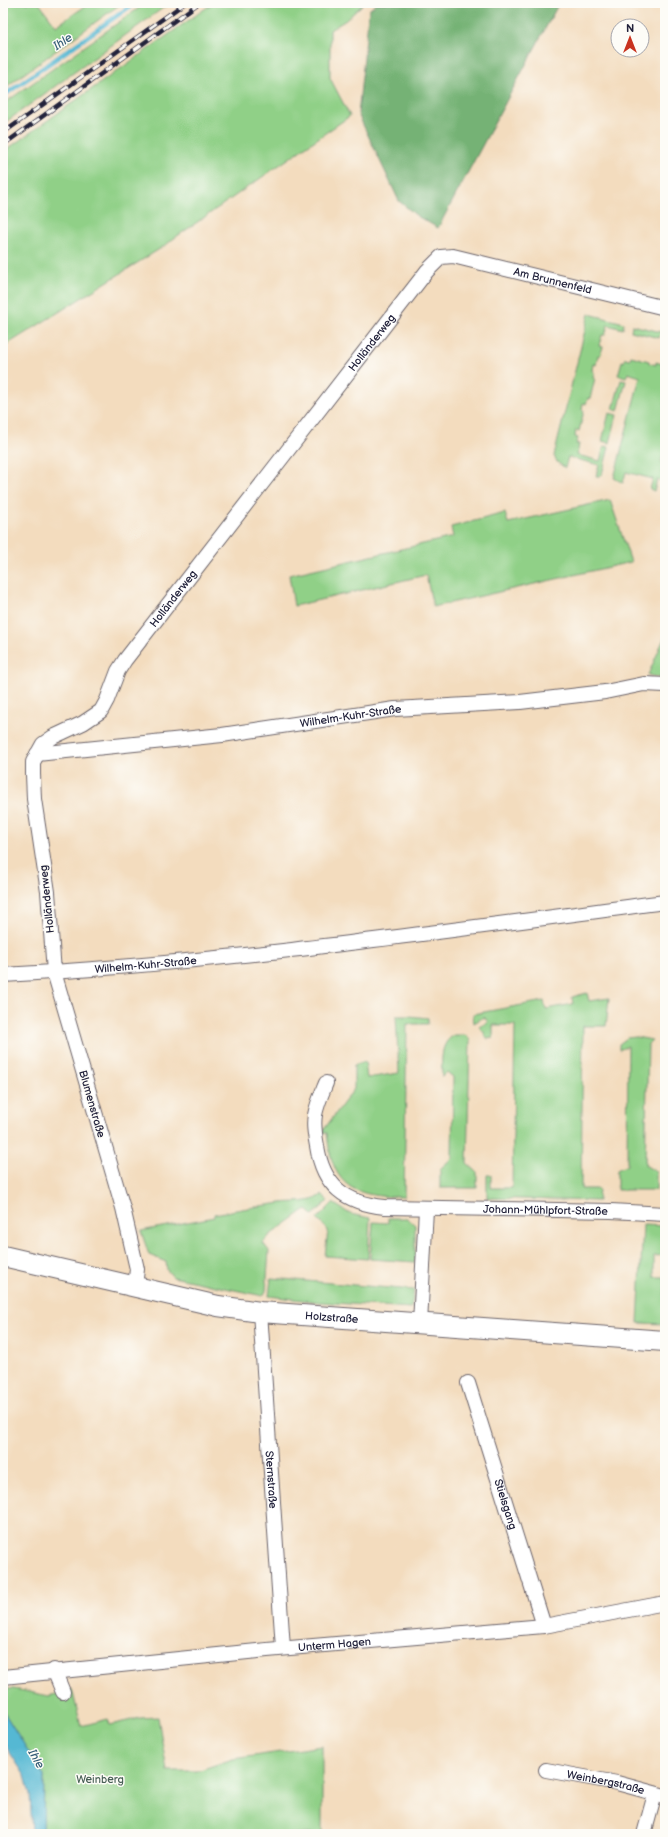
<svg xmlns="http://www.w3.org/2000/svg" width="668" height="1837" font-family="'Balsamiq Sans',sans-serif">
<style>
.green{fill:#90d087;stroke:#597961}
.forest{fill:#74b274;stroke:#4b6a58}
.water{fill:#54b8d3;stroke:#3b6d87}
.lines{fill:none;stroke-linecap:round;stroke-linejoin:round}
.stream{stroke:#54b8d3;stroke-width:4.5}
.street-casing{stroke:#6b6369;stroke-width:16}
.secondary-casing{stroke:#6b6369;stroke-width:22}
.street{stroke:#fff;stroke-width:14}
.secondary{stroke:#fff;stroke-width:20}
.rail-casing{stroke:#22223b;stroke-width:4.5}
.rail{stroke:#fdfcf7;stroke-width:3;stroke-dasharray:9;stroke-linecap:butt}
.labels{text-anchor:middle;dominant-baseline:central;stroke-width:3;stroke-linejoin:round;paint-order:stroke}
.street-label{font-size:11px;fill:#22223b;stroke:#fdfcf7}
.park-label{font-size:11px;fill:#485f56;stroke:#fdfcf7}
.water-label{font-size:12px;font-style:italic;fill:#365e78;stroke:#fdfcf7}
</style>
<rect width="100%" height="100%" fill="#fdfcf7"/>
<filter id="ink" filterUnits="userSpaceOnUse"><feTurbulence type="fractalNoise" baseFrequency=".025" numOctaves="2"/><feDisplacementMap in="SourceGraphic" scale="8" xChannelSelector="R" yChannelSelector="G"/><feConvolveMatrix kernelMatrix="1 2 1 2 8 2 1 2 1" color-interpolation-filters="sRGB"/></filter>
<filter id="wash" filterUnits="userSpaceOnUse"><feTurbulence type="fractalNoise" baseFrequency=".012" numOctaves="4" result="noise"/><feDisplacementMap in="SourceGraphic" scale="16" xChannelSelector="R" yChannelSelector="G"/><feGaussianBlur stdDeviation="0.9" result="paint"/><feColorMatrix in="noise" values="0 0 0 0 0 0 0 0 0 0 0 0 0 0 0 0 0 1.4 0 .05"/><feComposite in="paint" operator="in"/></filter>
<g filter="url(#wash)">
<rect width="100%" height="100%" fill="#f3dcbe"/>
<path class="green" d="M3,3H39L56,26L90,3H122L3,89Z
M146,3H170L3,124V104Z
M213,3H364L346,20L330,30V78L350,116L173,239L166,245L3,347V152Z
M589,314L624,323L623,329L608,325L605,335H602L599,346L603,347L600,356L598,355L596,365L593,364L592,371L594,372L593,378H595L590,399L588,398L586,404L583,403L582,410L584,411L579,431L576,430L575,437L578,438L576,444H579L577,455L600,461L604,446L609,447L602,474L599,476H596L599,465L568,457L565,468L557,462L554,456Z
M632,325L661,332L659,338L631,331Z
M631,356L649,361V363L656,365V362L662,364L663,361L665,362V456L663,455L661,462L664,463L662,473L665,474V482L657,480L654,491L650,489L653,479L626,472L623,483L614,478L640,377L628,373L626,377L618,375L622,361L624,362L625,358L630,359Z
M621,380L626,381L618,411L613,409Z
M609,413L617,415L610,443L602,441Z
M610,500L631,562L433,607L426,575L294,606L289,575L453,537L451,527L505,513L508,523Z
M665,636V679L648,675Z
M587,993L589,1001L609,998L606,1026H583L581,1189H599L598,1201L487,1198V1175H491V1188H512L515,1025H493V1038L487,1039L483,1031L479,1027L488,1022L484,1017L474,1023L473,1014L544,1001L546,1009L573,1004L572,997Z
M396,1016H409L428,1018V1024H407L404,1197C353,1197 332,1187 327,1133H323L325,1128L354,1089V1065L365,1062L367,1078L399,1073Z
M455,1035H465L470,1040L467,1163L477,1172V1188H440V1169L452,1158L453,1077L447,1072L442,1077C442,1062 439,1042 455,1035Z
M636,1037L652,1040L648,1044L645,1165L656,1172V1190H617V1170L627,1165L628,1046L619,1050V1044L627,1038Z
M322,1195L328,1201L313,1215L306,1209L270,1235L263,1243L269,1251L266,1291L263,1296L173,1277L167,1270L166,1262L149,1255L141,1231L214,1217V1214C236,1210 259,1206 281,1203C296,1201 309,1204 322,1195Z
M333,1203L350,1214L370,1218L368,1259L325,1256L328,1230L317,1219Z
M388,1218H407L415,1225V1262L370,1259L373,1222L388,1223Z
M643,1225L665,1226V1255L654,1256V1277H665V1324L638,1323Z
M271,1278L414,1290L411,1308L319,1302L269,1296Z
M3,1689H14L49,1696L72,1689L81,1726L108,1719L110,1725L140,1718L158,1717L167,1771H197L233,1759L322,1746V1834H43L44,1776L3,1711Z"/>
<path class="forest" d="M377,3H559L438,228L417,216L399,201L358,114L369,10Z"/>
<path class="water" d="M3,1711L44,1776L43,1834H32L30,1794L25,1776L3,1742Z"/>
<g class="lines">
<path class="stream" d="M3,96L135,3"/>
</g>
</g>
<g filter="url(#ink)">
<g class="lines">
<defs>
<g id="street">
<path id="s1" d="M37,754L222,735L395,709L520,702L605,692L644,684L665,685"/>
<path id="s2" d="M3,975C225,963 445,931 665,902"/>
<path id="s3" d="M326,1083C322,1093 317,1104 315,1115C313,1125 315,1135 317,1146C323,1186 345,1203 385,1207L611,1211L665,1214"/>
<path id="s4" d="M135,1287L137,1269L123,1208L54,972L48,892L34,799L33,774V762L43,744L53,737L83,723L101,711L107,700L118,671L125,660L427,271L441,257L453,256L665,308"/>
<path id="s5" d="M260,1312L283,1648"/>
<path d="M420,1324L426,1209"/>
<path id="s6" d="M468,1383L544,1626"/>
<path d="M54,1670L63,1692"/>
<path id="s7" d="M3,1677L267,1650L544,1626L665,1603"/>
<path id="s8" d="M546,1770L617,1783L665,1796"/>
<path d="M644,1834L655,1794"/>
</g>
<g id="secondary">
<path id="s9" d="M3,1256L218,1306L260,1312L665,1341"/>
</g>
</defs>
<use href="#street" class="street-casing"/>
<use href="#secondary" class="secondary-casing"/>
<use href="#street" class="street"/>
<use href="#secondary" class="secondary"/>
<defs>
<path id="rail" d="M3,133L185,3
M3,145L199,3"/>
</defs>
<use href="#rail" class="rail-casing"/>
<use href="#rail" class="rail"/>
</g>
</g>
<g class="labels">
<g class="street-label">
<text stroke="none"><textPath href="#s4" startOffset="1309">Am Brunnenfeld</textPath></text>
<text stroke="none"><textPath href="#s4" startOffset="1084">Holländerweg</textPath></text>
<text stroke="none"><textPath href="#s4" startOffset="760">Holländerweg</textPath></text>
<text stroke="none"><textPath href="#s1" startOffset="316">Wilhelm-Kuhr-Straße</textPath></text>
<text transform="translate(47 899) rotate(-96)">Holländerweg</text>
<text stroke="none"><textPath href="#s2" startOffset="143">Wilhelm-Kuhr-Straße</textPath></text>
<text transform="translate(92 1104) rotate(74)">Blumenstraße</text>
<text stroke="none"><textPath href="#s3" startOffset="326">Johann-Mühlpfort-Straße</textPath></text>
<text stroke="none"><textPath href="#s9" startOffset="335">Holzstraße</textPath></text>
<text stroke="none"><textPath href="#s5" startOffset="168">Sternstraße</textPath></text>
<text stroke="none"><textPath href="#s6" startOffset="127">Stielsgang</textPath></text>
<text stroke="none"><textPath href="#s7" startOffset="333">Unterm Hagen</textPath></text>
<text stroke="none"><textPath href="#s8" startOffset="61">Weinbergstraße</textPath></text>
</g>
<g class="park-label">
<text x="100" y="1779">Weinberg</text>
</g>
<g class="water-label">
<text transform="translate(63 42) rotate(-35)">Ihle</text>
<text transform="translate(36 1759) rotate(61)">Ihle</text>
</g>
</g>
<rect width="668" height="1837" fill="none" stroke="#fdfcf7" stroke-width="16"/>
<g transform="translate(630 38)"><circle r="19" fill="#fdfcf7" stroke="#a5a5ac"/>
<path d="M0-3L7 15L0 10L-7 15Z" fill="#c8321e"/>
<text y="-6" font-size="11" font-weight="bold" text-anchor="middle" fill="#22223b">N</text>
</g>
</svg>
